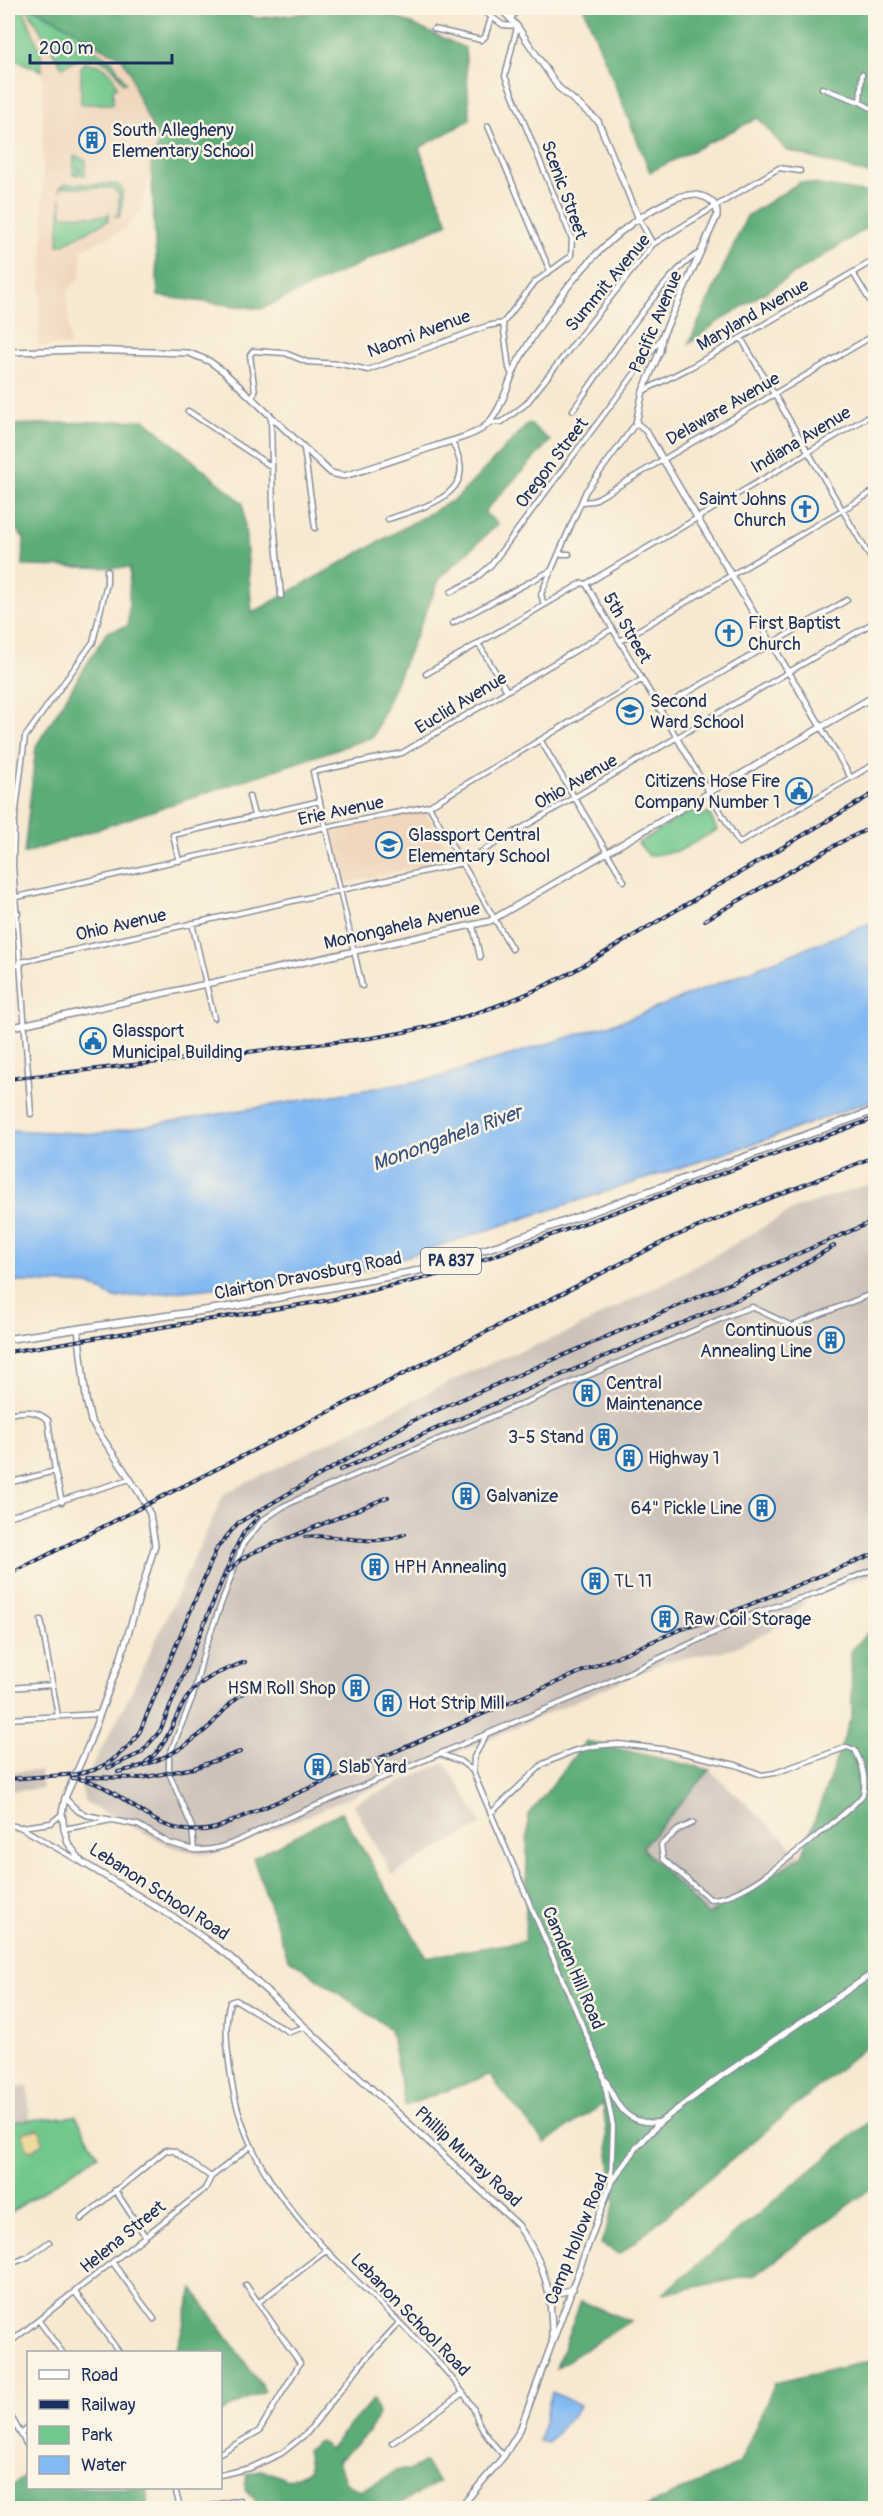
<svg xmlns="http://www.w3.org/2000/svg" width="883" height="2516" font-family="Pangolin,sans-serif">
<style>
.built{fill:#efd6bc}
.industrial{fill:#cdc2b9}
.green{fill:#71c88d;stroke:#467c76;stroke-width:1.5}
.forest{fill:#5cac78;stroke:#3c6e6b;stroke-width:1.5}
.sand{fill:#eeda9e;stroke:#84847e;stroke-width:1.5}
.water{fill:#83baf3;stroke:#4f74a8;stroke-width:1.5}
.lines{fill:none;stroke-linecap:round;stroke-linejoin:round}
.minor-casing{stroke:#898c98;stroke-width:7}
.tertiary-casing{stroke:#898c98;stroke-width:8}
.secondary-casing{stroke:#898c98;stroke-width:8}
.primary-casing{stroke:#898c98;stroke-width:9}
.minor{stroke:#fff;stroke-width:4}
.tertiary{stroke:#fff;stroke-width:5}
.secondary{stroke:#fff;stroke-width:5}
.primary{stroke:#fff;stroke-width:6}
.rail-casing{stroke:#1b2f5e;stroke-width:4}
.rail{stroke:#fcf5e5;stroke-width:1.5;stroke-dasharray:4.5;stroke-linecap:butt}
.labels{text-anchor:middle;dominant-baseline:central;stroke-width:5;stroke-linejoin:round;paint-order:stroke}
.shield{fill:#fcf5e5;stroke:#5e6a86;stroke-width:1.5}
.shield-label{font-size:16px;font-weight:bold;fill:#1b2f5e}
.poi-label{font-size:18px;fill:#1b2f5e;stroke:#fcf5e5;text-anchor:start}
.street-label{font-size:18px;fill:#1b2f5e;stroke:#fcf5e5}
.water-label{font-size:20px;font-style:italic;fill:#355283;stroke:#fcf5e5}
</style>
<rect width="100%" height="100%" fill="#fcf5e5"/>
<filter id="ink" filterUnits="userSpaceOnUse"><feTurbulence type="fractalNoise" baseFrequency=".0167" numOctaves="2"/><feDisplacementMap in="SourceGraphic" scale="12" xChannelSelector="R" yChannelSelector="G"/><feConvolveMatrix kernelMatrix="1 2 1 2 8 2 1 2 1" color-interpolation-filters="sRGB"/></filter>
<filter id="wash" filterUnits="userSpaceOnUse"><feTurbulence type="fractalNoise" baseFrequency=".008" numOctaves="4" result="noise"/><feDisplacementMap in="SourceGraphic" scale="24" xChannelSelector="R" yChannelSelector="G"/><feGaussianBlur stdDeviation="1.35" result="paint"/><feColorMatrix in="noise" values="0 0 0 0 0 0 0 0 0 0 0 0 0 0 0 0 0 1.4 0 .05"/><feComposite in="paint" operator="in"/></filter>
<g filter="url(#wash)">
<rect width="100%" height="100%" fill="#f7e9d1"/>
<path class="built" d="M23,8H34L62,22L89,42L120,56L130,71L137,95L159,143L141,209L133,222L123,230L82,249L81,276L67,292L70,346H37L43,258V87L41,54Z
M424,809L452,859L347,883L342,882L332,830Z"/>
<path class="industrial" d="M875,1182V1573L806,1599L791,1620L732,1649L664,1662L492,1738L215,1854H201L172,1847L85,1802L81,1787L131,1693L224,1494L474,1370L571,1331L703,1262L796,1208Z
M445,1762L482,1824L392,1875L353,1804Z
M710,1770L802,1856L708,1915L642,1848Z
M40,1771L42,1789L8,1791V1772Z
M28,2086L30,2120L17,2121L8,2127V2087Z"/>
<path class="green" d="M8,8H23L41,54L42,71L8,57Z
M27,8H34L78,32L95,50L113,62L126,83H123C115,66 100,52 80,59C73,61 68,65 62,67Z
M85,63C102,63 113,71 117,87L113,89V104H81V67Z
M74,156L86,160L85,175H81L79,166L78,175H73Z
M65,184H96V188L63,187L60,191V187Z
M98,184H117L122,188V210L119,217L115,216L119,214V193L115,192V188H98Z
M61,198L62,215L107,216L109,212V220L62,245H58Z
M698,806L699,816L709,813L717,830L679,851L649,856L638,843Z
M76,2116L98,2155L8,2214V2127L17,2121Z"/>
<path class="forest" d="M34,8H233L257,18L352,8H376L465,48L470,120L419,148L448,223L261,309L158,296L151,165L159,143L137,95L130,71L120,56L89,42L78,32Z
M584,8H875V176L786,150L758,118L650,172Z
M800,182L875,194V223L716,323L688,345L747,216Z
M145,420L243,503L252,613L457,498L529,423L550,441L484,512L498,524L440,578L373,737L24,854L36,746L107,632L128,626L130,568L23,566L24,538L8,522V425Z
M875,1624V2039L620,2254L601,2244L615,2203L603,2104L545,2143L489,2075L405,2106L390,2029L288,1958L253,1858L341,1812L426,1957L525,1941L528,1816L586,1741L710,1770L642,1848L708,1915L802,1856L852,1715L851,1651Z
M875,2117V2185L755,2275L662,2294Z
M193,2289L265,2391L221,2412L220,2352H176Z
M581,2301L630,2321L556,2368Z
M875,2360V2508H644L739,2464L775,2383Z
M373,2399L378,2414L369,2432L338,2461L346,2483L360,2491L398,2470H409L424,2462L439,2482L392,2508H254L256,2501L245,2489L247,2474L262,2469L287,2480L310,2470L306,2451L319,2441L329,2449Z
M28,2473V2488H148L147,2508H8V2489Z"/>
<path class="sand" d="M37,2129L41,2132L42,2143L33,2150H27L22,2133Z"/>
<path class="water" d="M875,921V1099L762,1141L352,1274L114,1298L91,1285L8,1281V1130L95,1134L432,1079L631,1018Z
M552,2392L580,2406L548,2443L539,2441Z"/>
</g>
<g filter="url(#ink)">
<g class="lines">
<defs>
<path id="minor" d="M479,8L503,25L517,26
M511,19L518,8
M434,29L481,40L485,37L491,18
M822,88L860,102L876,111
M860,102L862,74
M488,126L550,271
M639,219L653,244
M853,273L876,311
M741,338L876,567
M512,375L509,368L503,323L535,282L571,256L572,239L505,76L517,27
M643,391L691,367L876,259
M252,398L255,392L250,355L253,351L285,353L307,362L341,364L368,370L487,326L503,323
M573,410C598,376 666,268 700,253
M188,411L272,467
M271,416L273,511L281,596
M489,423L502,422L526,404L653,244L779,168L800,171
M304,449L315,528
M582,502L593,501L876,334
M388,519C412,511 467,499 460,463C459,456 455,448 452,441
M560,554H569
M586,584L876,412
M451,592L474,580L491,565L662,337
M544,605L541,594L586,491L636,423
M453,623L552,570
M620,641L876,490
M478,643L507,691
M426,674L582,583L586,584L739,843L876,763
M659,709L847,600
M821,727L851,778
M541,741L624,881
M249,796L254,815
M429,806L512,949
M179,861L173,835L320,801
M17,897L326,827L429,806L641,680
M8,914L18,913
M192,923L214,1018
M473,926L480,957
M21,962L462,863L876,621
M8,966L21,965
M362,986L313,772L402,753L612,629
M31,1114L13,866L14,826L25,737L93,642L107,583V570
M876,1292L792,1326L752,1307L737,1312L301,1498L284,1506L263,1520L243,1544L205,1648L193,1696L169,1756V1773L192,1827L194,1850C222,1852 245,1837 270,1825L596,1688L758,1612L817,1593L876,1568
M8,1414C24,1411 34,1409 48,1420L55,1471L8,1483
M55,1471L62,1502
M8,1517L130,1479
M41,1620L58,1716
M8,1688L53,1685
M8,1719L99,1714
M485,1737L474,1757L473,1772L602,2071L613,2126L611,2183
M443,1755L460,1761L473,1771
M65,1798L78,1811L86,1815L138,1825L169,1843L194,1850
M491,1813L543,1764L573,1751L594,1746L619,1744L670,1750L736,1765L762,1775L775,1773L847,1747L855,1750C862,1764 867,1778 863,1794C860,1804 771,1872 757,1881C743,1890 725,1899 710,1899L663,1859L661,1845L678,1830L693,1823
M8,1825L20,1827L81,1862
M22,1827L51,1823L62,1814
M64,1829L112,1820
M305,2027L289,2032L236,2000L230,2002C224,2023 227,2048 230,2070C245,2200 354,2270 436,2360C449,2374 462,2390 472,2406C476,2413 477,2421 481,2427C487,2438 496,2447 504,2456
M606,2080C617,2106 627,2126 659,2122
M115,2190L145,2236
M81,2219L166,2150L174,2151L211,2177
M113,2263L154,2319
M8,2265L28,2257L49,2242
M75,2292L119,2352
M259,2302L327,2250
M39,2321L62,2352
M8,2344L205,2189L211,2177L251,2146
M8,2411L28,2447
M21,2434L28,2428
M392,2443L463,2393
M220,2453L259,2431L300,2363L246,2285
M220,2475L250,2468L282,2453L307,2433L362,2363L399,2323
M175,2488L180,2508
M200,2508L240,2500"/>
<path id="tertiary" d="M500,8L517,26L558,87L598,121L639,219
M8,352L82,350L189,353L209,361L223,371L331,473L344,476C375,467 405,456 436,446C450,441 470,437 483,428C502,414 508,380 519,360C555,297 607,227 676,198C691,191 719,195 717,216L662,337L660,351L643,391L636,423L646,431L821,727
M78,1329L86,1399L91,1421L140,1494L150,1514L155,1545L121,1657L88,1746L65,1798L62,1813L64,1829L68,1843L82,1862L178,1920L228,1955L518,2225C546,2266 552,2292 552,2340"/>
<path id="secondary" d="M8,1028L490,921L876,695
M550,2291L559,2293L573,2289
M460,2508L504,2456L520,2430L611,2183L637,2147L660,2122L720,2077L876,1971"/>
<path id="primary" d="M8,1339L235,1306L417,1271L499,1245L876,1110"/>
</defs>
<use href="#minor" class="minor-casing"/>
<use href="#tertiary" class="tertiary-casing"/>
<use href="#secondary" class="secondary-casing"/>
<use href="#primary" class="primary-casing"/>
<use href="#minor" class="minor"/>
<use href="#tertiary" class="tertiary"/>
<use href="#secondary" class="secondary"/>
<use href="#primary" class="primary"/>
<defs>
<path id="rail" d="M705,920L841,842L876,825
M8,1079L371,1038C443,1027 507,1007 572,972L876,792
M8,1352L330,1300L446,1273L876,1118
M340,1470L764,1288L834,1246
M305,1537C341,1532 368,1549 405,1534
M229,1571L240,1560L252,1553L388,1497
M8,1575L673,1237L876,1156
M146,1762C170,1745 172,1717 189,1695C203,1677 225,1670 245,1662
M108,1768L141,1753L160,1731L235,1549L244,1532L258,1517
M118,1772C154,1765 183,1751 210,1726C225,1710 235,1695 256,1686
M72,1775L94,1770L110,1762L131,1744L140,1731L217,1548L238,1523L414,1420L876,1220
M87,1777L141,1778L194,1768L240,1752
M72,1778C128,1782 148,1844 216,1828L679,1630L712,1620L876,1553
M8,1779L79,1774"/>
</defs>
<use href="#rail" class="rail-casing"/>
<use href="#rail" class="rail"/>
</g>
</g>
<defs>
<symbol id="building-ring" viewBox="-11 -11 22 22"><circle r="9.5" fill="#fcf5e5" stroke="#1f6fb2" stroke-width="1.5"/><path d="M-4-6H4V6H1V3H-1V6H-4ZM-2.5-4.3h1.7v1.8h-1.7ZM.8-4.3h1.7v1.8H.8ZM-2.5-1h1.7V.8h-1.7ZM.8-1h1.7V.8H.8Z" fill="#1f6fb2"/></symbol>
<symbol id="church-ring" viewBox="-11 -11 22 22"><circle r="9.5" fill="#fcf5e5" stroke="#1f6fb2" stroke-width="1.5"/><path d="M-1.2-6h2.4v3.5h3.3v2.4h-3.3V6h-2.4V-.1h-3.3v-2.4h3.3Z" fill="#1f6fb2"/></symbol>
<symbol id="school-ring" viewBox="-11 -11 22 22"><circle r="9.5" fill="#fcf5e5" stroke="#1f6fb2" stroke-width="1.5"/><path d="M0-5L7-2L0 1L-7-2ZM-4 1L0 2.5L4 1V4Q0 6-4 4Z" fill="#1f6fb2"/></symbol>
<symbol id="civic-ring" viewBox="-11 -11 22 22"><circle r="9.5" fill="#fcf5e5" stroke="#1f6fb2" stroke-width="1.5"/><path d="M-.6-6.5H3V-4.5H.6V-3L4-1V1h2V6H-6V1h2V-1L-.6-3ZM-1.2 2.5V6h2.4V2.5Z" fill="#1f6fb2"/></symbol>
</defs>
<g fill-rule="evenodd">
<use href="#building-ring" x="77" y="125" width="30" height="30"/>
<use href="#church-ring" x="790" y="494" width="30" height="30"/>
<use href="#church-ring" x="714" y="618" width="30" height="30"/>
<use href="#school-ring" x="615" y="696" width="30" height="30"/>
<use href="#civic-ring" x="784" y="776" width="30" height="30"/>
<use href="#school-ring" x="374" y="830" width="30" height="30"/>
<use href="#civic-ring" x="78" y="1026" width="30" height="30"/>
<use href="#building-ring" x="816" y="1325" width="30" height="30"/>
<use href="#building-ring" x="572" y="1378" width="30" height="30"/>
<use href="#building-ring" x="589" y="1422" width="30" height="30"/>
<use href="#building-ring" x="614" y="1443" width="30" height="30"/>
<use href="#building-ring" x="451" y="1481" width="30" height="30"/>
<use href="#building-ring" x="747" y="1493" width="30" height="30"/>
<use href="#building-ring" x="360" y="1552" width="30" height="30"/>
<use href="#building-ring" x="580" y="1566" width="30" height="30"/>
<use href="#building-ring" x="650" y="1604" width="30" height="30"/>
<use href="#building-ring" x="341" y="1673" width="30" height="30"/>
<use href="#building-ring" x="373" y="1688" width="30" height="30"/>
<use href="#building-ring" x="303" y="1752" width="30" height="30"/>
</g>
<g class="labels">
<rect class="shield" x="421" y="1248" width="60" height="26" rx="4.5"/>
<g class="shield-label">
<text x="451" y="1261">PA 837</text>
</g>
<g class="poi-label">
<text x="112" y="130">South Allegheny<tspan x="112" dy="21">Elementary School</tspan></text>
<text x="786" y="499" text-anchor="end">Saint Johns<tspan x="786" dy="21">Church</tspan></text>
<text x="748" y="623">First Baptist<tspan x="748" dy="21">Church</tspan></text>
<text x="650" y="701">Second<tspan x="650" dy="21">Ward School</tspan></text>
<text x="780" y="781" text-anchor="end">Citizens Hose Fire<tspan x="780" dy="21">Company Number 1</tspan></text>
<text x="408" y="835">Glassport Central<tspan x="408" dy="21">Elementary School</tspan></text>
<text x="112" y="1031">Glassport<tspan x="112" dy="21">Municipal Building</tspan></text>
<text x="812" y="1330" text-anchor="end">Continuous<tspan x="812" dy="21">Annealing Line</tspan></text>
<text x="606" y="1383">Central<tspan x="606" dy="21">Maintenance</tspan></text>
<text x="584" y="1437" text-anchor="end">3-5 Stand</text>
<text x="648" y="1458">Highway 1</text>
<text x="486" y="1496">Galvanize</text>
<text x="742" y="1508" text-anchor="end">64" Pickle Line</text>
<text x="394" y="1567">HPH Annealing</text>
<text x="614" y="1581">TL 11</text>
<text x="684" y="1619">Raw Coil Storage</text>
<text x="336" y="1688" text-anchor="end">HSM Roll Shop</text>
<text x="408" y="1703">Hot Strip Mill</text>
<text x="338" y="1767">Slab Yard</text>
</g>
<g class="street-label">
<text transform="translate(564 190) rotate(70)">Scenic Street</text>
<text transform="translate(608 283) rotate(-50)">Summit Avenue</text>
<text transform="translate(753 315) rotate(-30)">Maryland Avenue</text>
<text transform="translate(656 322) rotate(-67)">Pacific Avenue</text>
<text transform="translate(419 334) rotate(-20)">Naomi Avenue</text>
<text transform="translate(723 409) rotate(-30)">Delaware Avenue</text>
<text transform="translate(801 440) rotate(-31)">Indiana Avenue</text>
<text transform="translate(552 463) rotate(-53)">Oregon Street</text>
<text transform="translate(627 628) rotate(60)">5th Street</text>
<text transform="translate(461 703) rotate(-31)">Euclid Avenue</text>
<text transform="translate(576 782) rotate(-30)">Ohio Avenue</text>
<text transform="translate(341 811) rotate(-12)">Erie Avenue</text>
<text transform="translate(121 925) rotate(-13)">Ohio Avenue</text>
<text transform="translate(402 926) rotate(-13)">Monongahela Avenue</text>
<text transform="translate(308 1276) rotate(-11)">Clairton Dravosburg Road</text>
<text transform="translate(159 1892) rotate(33)">Lebanon School Road</text>
<text transform="translate(573 1968) rotate(67)">Camden Hill Road</text>
<text transform="translate(468 2157) rotate(43)">Phillip Murray Road</text>
<text transform="translate(123 2237) rotate(-39)">Helena Street</text>
<text transform="translate(577 2239) rotate(-68)">Camp Hollow Road</text>
<text transform="translate(410 2315) rotate(46)">Lebanon School Road</text>
</g>
<g class="water-label">
<text transform="translate(447 1138) rotate(-20)">Monongahela River</text>
</g>
</g>
<rect width="883" height="2516" fill="none" stroke="#fcf5e5" stroke-width="30"/>
<rect x="27" y="2351" width="195" height="138" fill="#fcf5e5" stroke="#a2a6af" stroke-width="1.5"/>
<rect x="39" y="2370" width="30" height="9" fill="#ffffff" stroke="#a2a6af" stroke-width="1.5"/>
<text x="81" y="2381" font-size="18" fill="#1b2f5e">Road</text>
<rect x="39" y="2400" width="30" height="9" fill="#1b2f5e" stroke="#a2a6af" stroke-width="1.5"/>
<text x="81" y="2411" font-size="18" fill="#1b2f5e">Railway</text>
<rect x="39" y="2426" width="30" height="18" fill="#71c88d" stroke="#a2a6af" stroke-width="1.5"/>
<text x="81" y="2441" font-size="18" fill="#1b2f5e">Park</text>
<rect x="39" y="2456" width="30" height="18" fill="#83baf3" stroke="#a2a6af" stroke-width="1.5"/>
<text x="81" y="2471" font-size="18" fill="#1b2f5e">Water</text>
<path d="M30 54v9h142v-9" fill="none" stroke="#1b2f5e" stroke-width="3"/>
<text x="39" y="54" font-size="18" fill="#1b2f5e" stroke="#fcf5e5" stroke-width="4.5" paint-order="stroke">200 m</text>
</svg>
